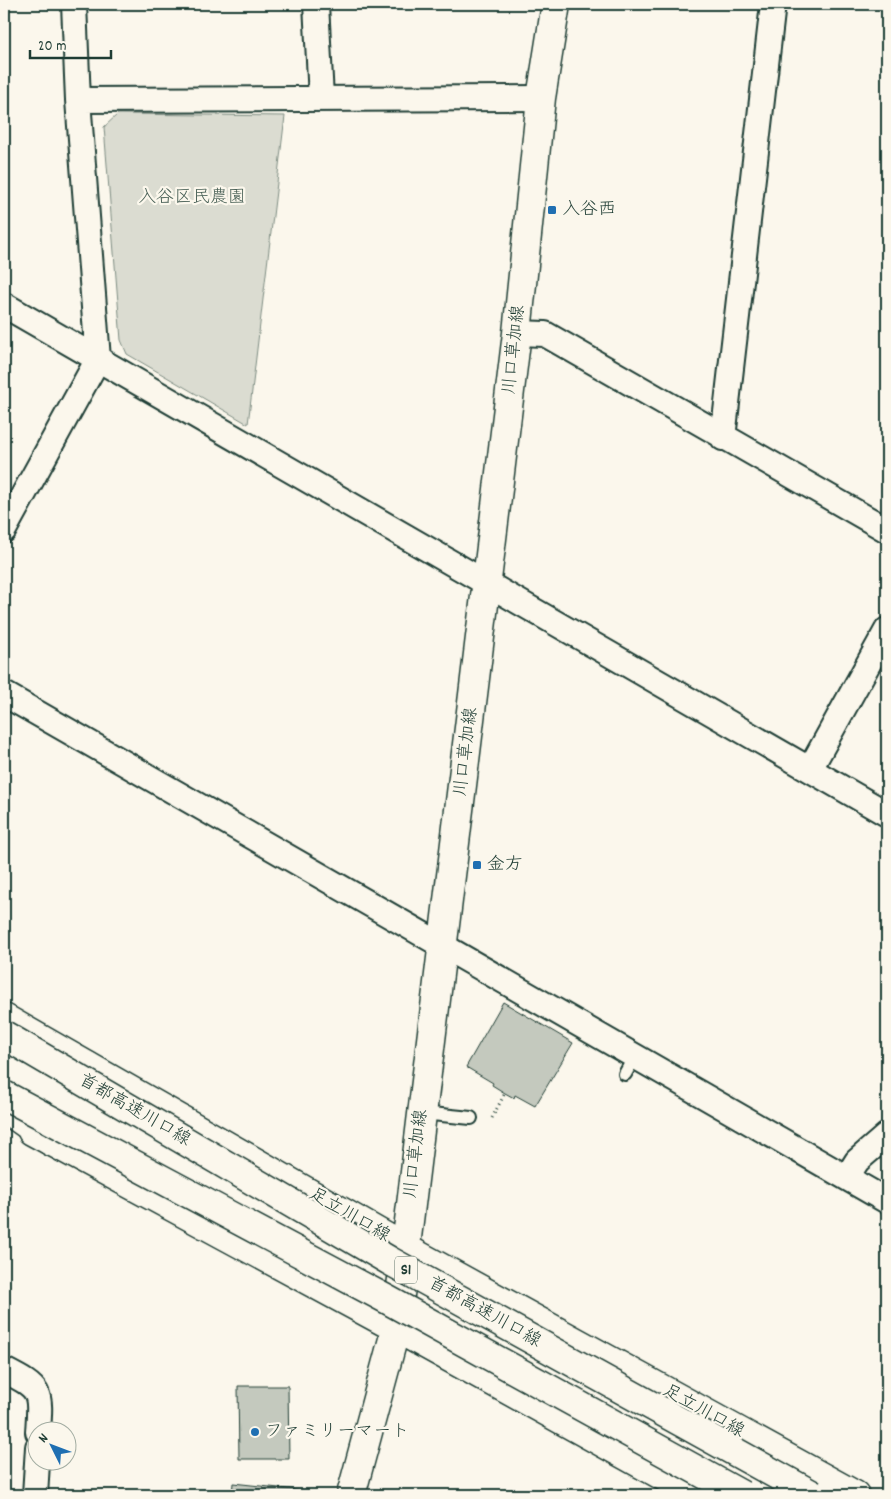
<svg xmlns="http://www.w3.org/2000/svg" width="891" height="1499" font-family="Dekko,'Klee One',sans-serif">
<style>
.green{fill:#dbdcd1;stroke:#7d8c82}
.building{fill:#c4c9be;stroke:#1f3d34}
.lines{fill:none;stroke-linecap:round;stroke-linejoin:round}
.lane-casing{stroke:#1f3d34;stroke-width:16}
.street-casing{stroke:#1f3d34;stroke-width:28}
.secondary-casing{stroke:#1f3d34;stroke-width:31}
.highway-casing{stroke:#1f3d34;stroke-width:31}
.path{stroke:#1f3d34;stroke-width:3;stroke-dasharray:1 4;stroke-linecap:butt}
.lane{stroke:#fbf7ec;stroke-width:12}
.street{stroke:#fbf7ec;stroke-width:24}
.secondary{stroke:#fbf7ec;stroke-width:28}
.highway{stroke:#fbf7ec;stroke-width:28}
.highway-bridge-casing{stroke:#1f3d34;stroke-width:31;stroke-linecap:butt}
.highway-bridge{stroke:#fbf7ec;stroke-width:28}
.poi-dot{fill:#1f6fb2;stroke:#fbf7ec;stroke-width:2}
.labels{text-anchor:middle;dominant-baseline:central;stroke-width:4.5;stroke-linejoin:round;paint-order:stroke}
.shield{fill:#fbf7ec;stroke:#61756b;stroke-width:1}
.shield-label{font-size:16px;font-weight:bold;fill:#1f3d34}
.park-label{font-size:18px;fill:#455d53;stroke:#fbf7ec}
.poi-label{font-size:18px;fill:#1f3d34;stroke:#fbf7ec;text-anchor:start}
.street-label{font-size:18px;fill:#1f3d34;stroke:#fbf7ec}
</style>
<rect width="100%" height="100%" fill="#fbf7ec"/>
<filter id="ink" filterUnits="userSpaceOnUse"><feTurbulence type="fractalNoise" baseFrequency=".02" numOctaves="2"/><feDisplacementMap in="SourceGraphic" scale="10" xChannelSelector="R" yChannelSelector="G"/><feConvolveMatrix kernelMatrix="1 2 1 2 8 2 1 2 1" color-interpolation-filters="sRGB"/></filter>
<g filter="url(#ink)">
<path class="green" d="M118,114L285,116L248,424L127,354L121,340L104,127Z"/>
<path class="building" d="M503,1002L573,1043L535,1106L515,1095L514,1098L505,1093L492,1085L493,1083L466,1067Z
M238,1386H288L289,1459H239Z
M233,1483L306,1491V1495H232Z"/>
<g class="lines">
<defs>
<path id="lane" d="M625,1074L635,1056
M422,1113L471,1118"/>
<path id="street" d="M316,4L321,98
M78,100L541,98
M4,305L887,814
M517,333L545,334L887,530
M723,438L773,4
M4,530L98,359L78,100L74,4
M4,694L887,1201
M810,769L887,630
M847,1177L857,1161L887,1135
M4,1370C41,1389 41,1390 38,1432
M35,1495L38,1447"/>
<path id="secondary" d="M4,1018L405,1248L855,1495
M32,1131L396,1328L697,1495
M351,1495L396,1328L517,333L541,98L556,4"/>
<path id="highway" d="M40,1046L87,1066
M4,1108L52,1142"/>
</defs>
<use href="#lane" class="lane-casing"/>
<use href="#street" class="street-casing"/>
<use href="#secondary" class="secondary-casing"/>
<use href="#highway" class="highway-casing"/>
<path class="path" d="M492,1118L505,1093"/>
<use href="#lane" class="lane"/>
<use href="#street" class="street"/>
<use href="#secondary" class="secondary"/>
<use href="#highway" class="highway"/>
<defs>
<path id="highway-bridge" d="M4,1035L390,1261L813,1495
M4,1095L388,1300L742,1495"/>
</defs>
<use href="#highway-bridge" class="highway-bridge-casing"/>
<use href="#highway-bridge" class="highway-bridge"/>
</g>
</g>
<g class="poi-dot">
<rect x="547" y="205" width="10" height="10" rx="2.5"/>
<rect x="472" y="860" width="10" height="10" rx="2.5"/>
<circle cx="255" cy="1432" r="5"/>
</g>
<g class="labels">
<rect class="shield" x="395" y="1256.5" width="22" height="27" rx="4"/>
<g class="shield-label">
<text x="406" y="1270">S1</text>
</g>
<g class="park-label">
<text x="192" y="198">入谷区民農園</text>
</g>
<g class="poi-label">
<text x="562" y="210">入谷西</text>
<text x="487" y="865">金方</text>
<text x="265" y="1432">ファミリーマート</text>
</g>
<g class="street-label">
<text transform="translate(515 350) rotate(-84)">川口草加線</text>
<text transform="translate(467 752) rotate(-83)">川口草加線</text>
<text transform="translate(134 1111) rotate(30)">首都高速川口線</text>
<text transform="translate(417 1154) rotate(-83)">川口草加線</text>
<text transform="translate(349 1216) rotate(30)">足立川口線</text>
<text transform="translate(484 1313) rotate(29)">首都高速川口線</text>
<text transform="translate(703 1412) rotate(29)">足立川口線</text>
</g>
</g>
<rect width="891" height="1499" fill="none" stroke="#fbf7ec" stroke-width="20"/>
<rect x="10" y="10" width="871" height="1479" fill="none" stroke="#1f3d34" stroke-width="2" filter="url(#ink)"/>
<g transform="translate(52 1446) rotate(312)"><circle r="24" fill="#fbf7ec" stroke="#a3ada2"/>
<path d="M0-4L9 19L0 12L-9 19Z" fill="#1f6fb2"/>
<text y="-8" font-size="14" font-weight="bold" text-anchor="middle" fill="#1f3d34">N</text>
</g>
<path d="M30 50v8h81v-8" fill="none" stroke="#1f3d34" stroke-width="2.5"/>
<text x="38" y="50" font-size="15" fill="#1f3d34" stroke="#fbf7ec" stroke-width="4" paint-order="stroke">20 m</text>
</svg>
